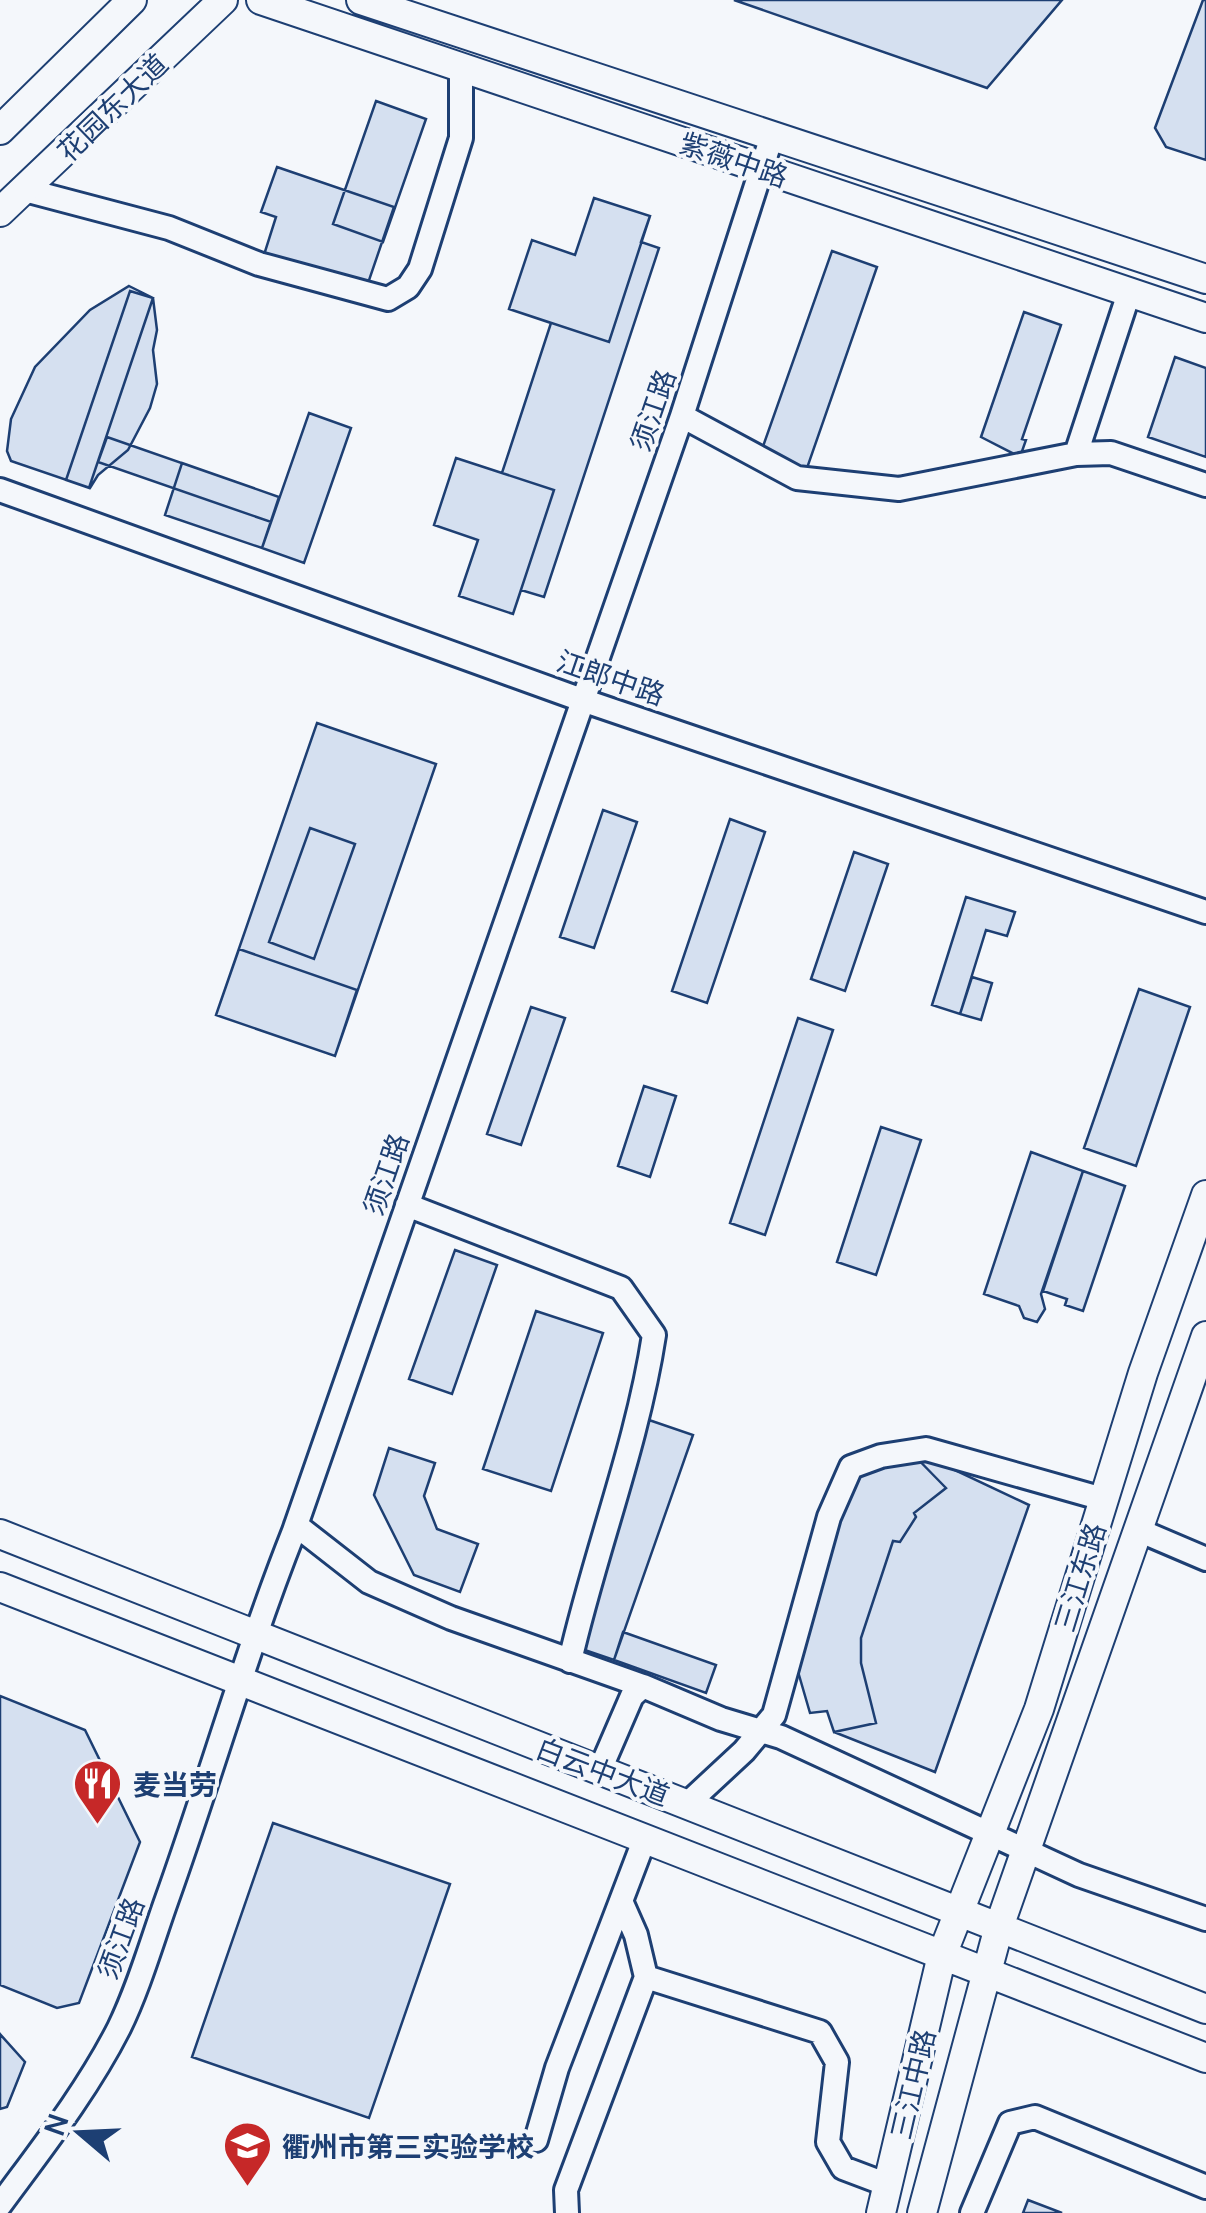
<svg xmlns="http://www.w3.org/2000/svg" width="1206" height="2213" font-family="Manrope,'Noto Sans SC',sans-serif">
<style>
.building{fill:#d5e0f0;stroke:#1d3f73;stroke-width:2.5}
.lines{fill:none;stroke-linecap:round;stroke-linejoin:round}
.minor-casing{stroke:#1d3f73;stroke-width:28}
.major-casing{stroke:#1d3f73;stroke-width:32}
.minor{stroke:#f4f7fb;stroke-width:22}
.major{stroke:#f4f7fb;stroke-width:28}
.labels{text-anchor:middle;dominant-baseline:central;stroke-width:8;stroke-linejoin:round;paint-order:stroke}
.street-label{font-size:28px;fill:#1d3f73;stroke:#f4f7fb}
.poi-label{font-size:28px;font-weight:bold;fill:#1d3f73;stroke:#f4f7fb;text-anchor:start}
</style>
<rect width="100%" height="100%" fill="#f4f7fb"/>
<path class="building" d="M734,0H1062L987,88Z
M1203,0H1206V160L1166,147L1155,128Z
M376,101L426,119L383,242L333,224Z
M277,167L394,207L365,292L263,258L276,217L261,212Z
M594,198L650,216L609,342L509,309L532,240L575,255Z
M594,198L650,216L641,242L659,248L544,597L521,590L513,614L459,596L478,540L434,525L456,458L502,473L551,323L509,309L532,240L575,255Z
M832,251L877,267L806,471L760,455Z
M129,286L153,298L157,330L153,350L157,384L150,408L128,450L98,475L90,488L11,461L7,451L11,419L35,367L90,310Z
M130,291L153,298L89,488L66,480Z
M1024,312L1061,325L1022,439L1026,440L1020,457L981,437Z
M1175,357L1206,368V457L1148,437Z
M309,413L351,428L304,563L262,548Z
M107,437L279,497L271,522L98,462Z
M456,458L554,490L513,614L459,596L478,540L434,525Z
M182,463L279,497L262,548L165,515Z
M317,723L436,764L335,1056L216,1015Z
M603,810L637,822L594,948L560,937Z
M730,819L765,832L707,1003L672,991Z
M310,828L355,844L314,959L269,942Z
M854,852L888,864L845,991L811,979Z
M966,897L1015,912L1007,936L986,930L960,1014L932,1005Z
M239,949L357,990L335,1056L216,1015Z
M972,977L992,983L981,1020L960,1014Z
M1139,989L1190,1007L1136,1166L1084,1148Z
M531,1007L565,1018L521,1145L487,1134Z
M798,1018L833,1030L765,1235L730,1223Z
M644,1086L676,1096L650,1177L618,1166Z
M881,1127L921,1140L876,1275L837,1262Z
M1031,1152L1083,1171L1041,1294L1045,1309L1037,1322L1024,1318L1019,1306L984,1294Z
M1083,1171L1125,1186L1083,1311L1065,1305L1067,1299L1043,1291Z
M455,1250L497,1265L452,1394L409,1379Z
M536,1311L603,1333L551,1491L483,1469Z
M649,1420L693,1435L614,1660L570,1645Z
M903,1444L946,1488L914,1513L916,1517L900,1542L893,1541L861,1638V1663L876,1723L834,1732L827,1711L810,1713L790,1644L846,1487Z
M904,1446L1029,1505L935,1772L834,1732L827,1711L810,1713L790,1644L846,1487Z
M389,1448L435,1463L424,1496L437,1529L478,1544L460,1592L414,1575L374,1495Z
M623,1632L716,1665L706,1693L614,1660Z
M0,1696L85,1730L140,1842L79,2003L57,2008L0,1985Z
M273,1823L450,1884L369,2118L192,2057Z
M0,2034L25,2062L7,2107L0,2109Z
M1028,2200L1062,2213H1023Z"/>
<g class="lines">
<defs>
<path id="minor" d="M25,190L169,228L259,264L388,299L408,287L420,269L461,138V67
M682,416L797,478L899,489L1076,454L1111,453L1206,485
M1076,454L1129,293
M0,490L582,700L1206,912
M407,1205L621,1288L654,1335C637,1446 595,1551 570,1661
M296,1525L369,1582L451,1618L643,1686L721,1719L781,1737L1079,1875L1206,1919
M1138,1530L1206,1559
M600,1770L632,1696L643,1686
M687,1804L744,1751L774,1715L829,1517L851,1467L881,1456L926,1449L1103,1499
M646,1977L820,2032L837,2062L828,2142L843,2168L888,2185
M536,2140L557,2068L621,1901
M0,2205C42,2148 87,2091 119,2028C139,1987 152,1941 167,1899C211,1776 246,1652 294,1531L682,416L772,136
M567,2213L566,2190L646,1977L636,1935L621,1901L645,1838
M972,2213L1010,2123L1035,2117L1206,2187"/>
<path id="major" d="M261,0L1206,318
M361,0L1206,279
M0,130L132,0
M0,212L223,0
M0,1534L1206,2009
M0,1587L1206,2058
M881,2213L942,1955L1039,1709L1143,1373L1206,1195
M922,2213L999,1927L1206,1336"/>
</defs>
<use href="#minor" class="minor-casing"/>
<use href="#major" class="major-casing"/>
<use href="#minor" class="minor"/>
<use href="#major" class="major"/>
</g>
<defs>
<symbol id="restaurant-pin" viewBox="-11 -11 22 30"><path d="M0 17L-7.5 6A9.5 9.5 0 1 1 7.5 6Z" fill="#c62828" stroke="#f4f7fb"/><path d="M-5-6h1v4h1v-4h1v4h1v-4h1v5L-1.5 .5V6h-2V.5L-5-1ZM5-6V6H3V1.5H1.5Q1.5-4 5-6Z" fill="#fff"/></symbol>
<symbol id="school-pin" viewBox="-11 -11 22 30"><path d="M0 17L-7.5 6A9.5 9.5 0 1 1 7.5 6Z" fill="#c62828" stroke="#f4f7fb"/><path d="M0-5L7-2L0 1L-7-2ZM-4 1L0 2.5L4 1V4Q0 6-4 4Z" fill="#fff"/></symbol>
</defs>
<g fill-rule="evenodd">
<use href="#restaurant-pin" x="70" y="1756" width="55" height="75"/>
<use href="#school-pin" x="220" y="2118" width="55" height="75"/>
</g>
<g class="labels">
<g class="street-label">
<text transform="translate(112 107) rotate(-44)">花园东大道</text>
<text transform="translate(734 159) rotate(19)">紫薇中路</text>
<text transform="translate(652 410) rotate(-71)">须江路</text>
<text transform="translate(611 677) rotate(19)">江郎中路</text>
<text transform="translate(385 1174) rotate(-71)">须江路</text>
<text transform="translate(1079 1577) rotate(-73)">三江东路</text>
<text transform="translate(603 1771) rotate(21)">白云中大道</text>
<text transform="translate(120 1938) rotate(-70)">须江路</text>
<text transform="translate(912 2084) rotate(-77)">三江中路</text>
</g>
<g class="poi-label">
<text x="133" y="1784">麦当劳</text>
<text x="282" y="2146">衢州市第三实验学校</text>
</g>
</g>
<g transform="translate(80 2133) rotate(289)" stroke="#f4f7fb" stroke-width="8" paint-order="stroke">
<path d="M0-8L18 38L0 25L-18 38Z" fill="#1d3f73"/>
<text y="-15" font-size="28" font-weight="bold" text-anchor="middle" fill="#1d3f73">N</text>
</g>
</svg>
